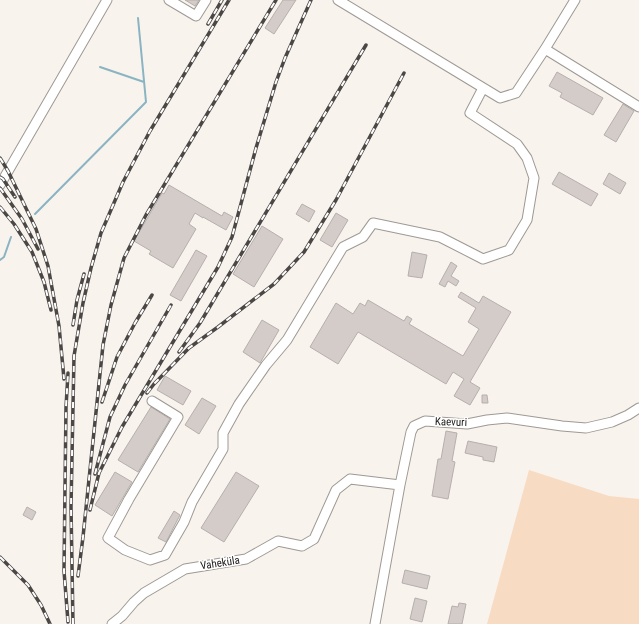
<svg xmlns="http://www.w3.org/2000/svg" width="639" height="624" font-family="'Roboto Condensed',sans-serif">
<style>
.green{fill:#f7dbc2}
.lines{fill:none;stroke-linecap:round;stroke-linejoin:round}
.stream{stroke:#8ab4c2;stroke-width:2}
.building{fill:#d3ccc9;stroke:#b6afad}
.minor-casing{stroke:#9e9994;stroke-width:11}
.minor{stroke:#fff;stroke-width:9}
.rail-casing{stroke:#4a4745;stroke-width:3.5}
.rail{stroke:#fff;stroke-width:2;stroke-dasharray:6;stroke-linecap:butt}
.labels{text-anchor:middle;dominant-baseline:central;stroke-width:3;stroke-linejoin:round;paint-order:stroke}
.street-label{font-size:11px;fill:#23211f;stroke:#fff}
</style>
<rect width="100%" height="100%" fill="#f9f3ee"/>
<path class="green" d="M529,470L609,496L639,499V624H487Z"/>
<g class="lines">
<path class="stream" d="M100,67L144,82
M35,214L146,102L138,18
M0,260L4,257L11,237"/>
</g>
<path class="building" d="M185,0H199L195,6Z
M283,0H296L274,34L265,28Z
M557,72L603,98L593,115L560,97L562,93L549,86Z
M623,104L634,111L616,142L604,135Z
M559,172L598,194L591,206L552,184Z
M609,173L626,183L620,194L603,184Z
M169,185L222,216L224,212L233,217L226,230L203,217V218L195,213L189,224L196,229L173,268L166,264L149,254L151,251L134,241L162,193L164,194Z
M302,204L315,211L309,222L296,214Z
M336,213L348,220L332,247L320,240Z
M262,226L283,239L254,287L233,274Z
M196,250L207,256L181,301L170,295Z
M412,252L427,255L422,278L408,276Z
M451,262L457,266L451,276L459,281L456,286L448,281L445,287L439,284Z
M461,292L479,303L483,296L511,312L470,382L480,388L470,405L454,396L464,379L453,372L446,384L358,332L338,364L310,347L336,303L353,314L360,303L365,306L368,300L404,321L407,316L412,319L409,324L463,356L479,329L468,322L476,308L458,297Z
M262,320L279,330L260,363L243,352Z
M165,376L191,391L183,405L157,390Z
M482,395H487L488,403H482Z
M202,398L216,406L199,434L185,425Z
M151,407L170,419L138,472L118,460Z
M446,431L457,433L452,461L455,462L448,499L432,496L438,459H441Z
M468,441L497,447L494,462L483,460V457L465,453Z
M115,472L132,482L112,516L95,505Z
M236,472L259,486L224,542L201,528Z
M27,507L36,512L32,520L23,515Z
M174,511L180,515L166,542L158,538Z
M405,570L430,576L427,589L402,583Z
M415,598L427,601L422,622L410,619Z
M459,603L466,604L462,624H448L452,606L458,607Z"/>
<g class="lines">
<defs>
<path id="minor" d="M169,0L196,16L206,0
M338,0L500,98L516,93L545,49L575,0
M545,49L639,107
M0,185L107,0
M152,401L178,417L129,499L108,538L125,550L150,560L165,555L184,522L192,502L223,449V433L239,404L266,365L287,340L343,247L363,237L373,223L440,237L483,259L509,250L527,220L534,178L527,158L517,144L470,113L483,88
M112,624L122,616L134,602L144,593L185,569L246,559L278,541L302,546L314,539L336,490L350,479L400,485
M375,624L400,485L411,432L414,426L425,421L467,424L487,420L507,418L562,426L586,428L612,422L628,415L639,408"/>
</defs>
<use href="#minor" class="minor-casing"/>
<use href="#minor" class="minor"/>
<defs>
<path id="rail" d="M208,24L222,0
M0,158L8,171L36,229L48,266L59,326L64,379
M0,177L3,179L15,197
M0,188L22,219L38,249
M0,207L14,224L32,252L44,282L51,310
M73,325L77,300L84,274
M179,352L200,323L366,45
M147,393L154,384L189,348L218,327L274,284L304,252L336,200L404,73
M102,402L117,357L135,323L152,295
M95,474L110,417L125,385L171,305
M90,510L99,473L122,427L218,267L232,237L256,148L276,82L285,58L311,0
M0,557L28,585L41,605L50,624
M78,576L83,537L103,345L111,305L124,258L146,215L276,0
M68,622L64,571L66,407L68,373
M73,624L71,507L74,356L83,303L91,268L101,233L123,182L150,131L229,0"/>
</defs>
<use href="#rail" class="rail-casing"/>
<use href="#rail" class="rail"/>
</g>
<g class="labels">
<g class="street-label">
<text transform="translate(451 422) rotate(2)">Kaevuri</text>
<text transform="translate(220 563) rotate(-9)">Vaheküla</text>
</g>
</g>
</svg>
